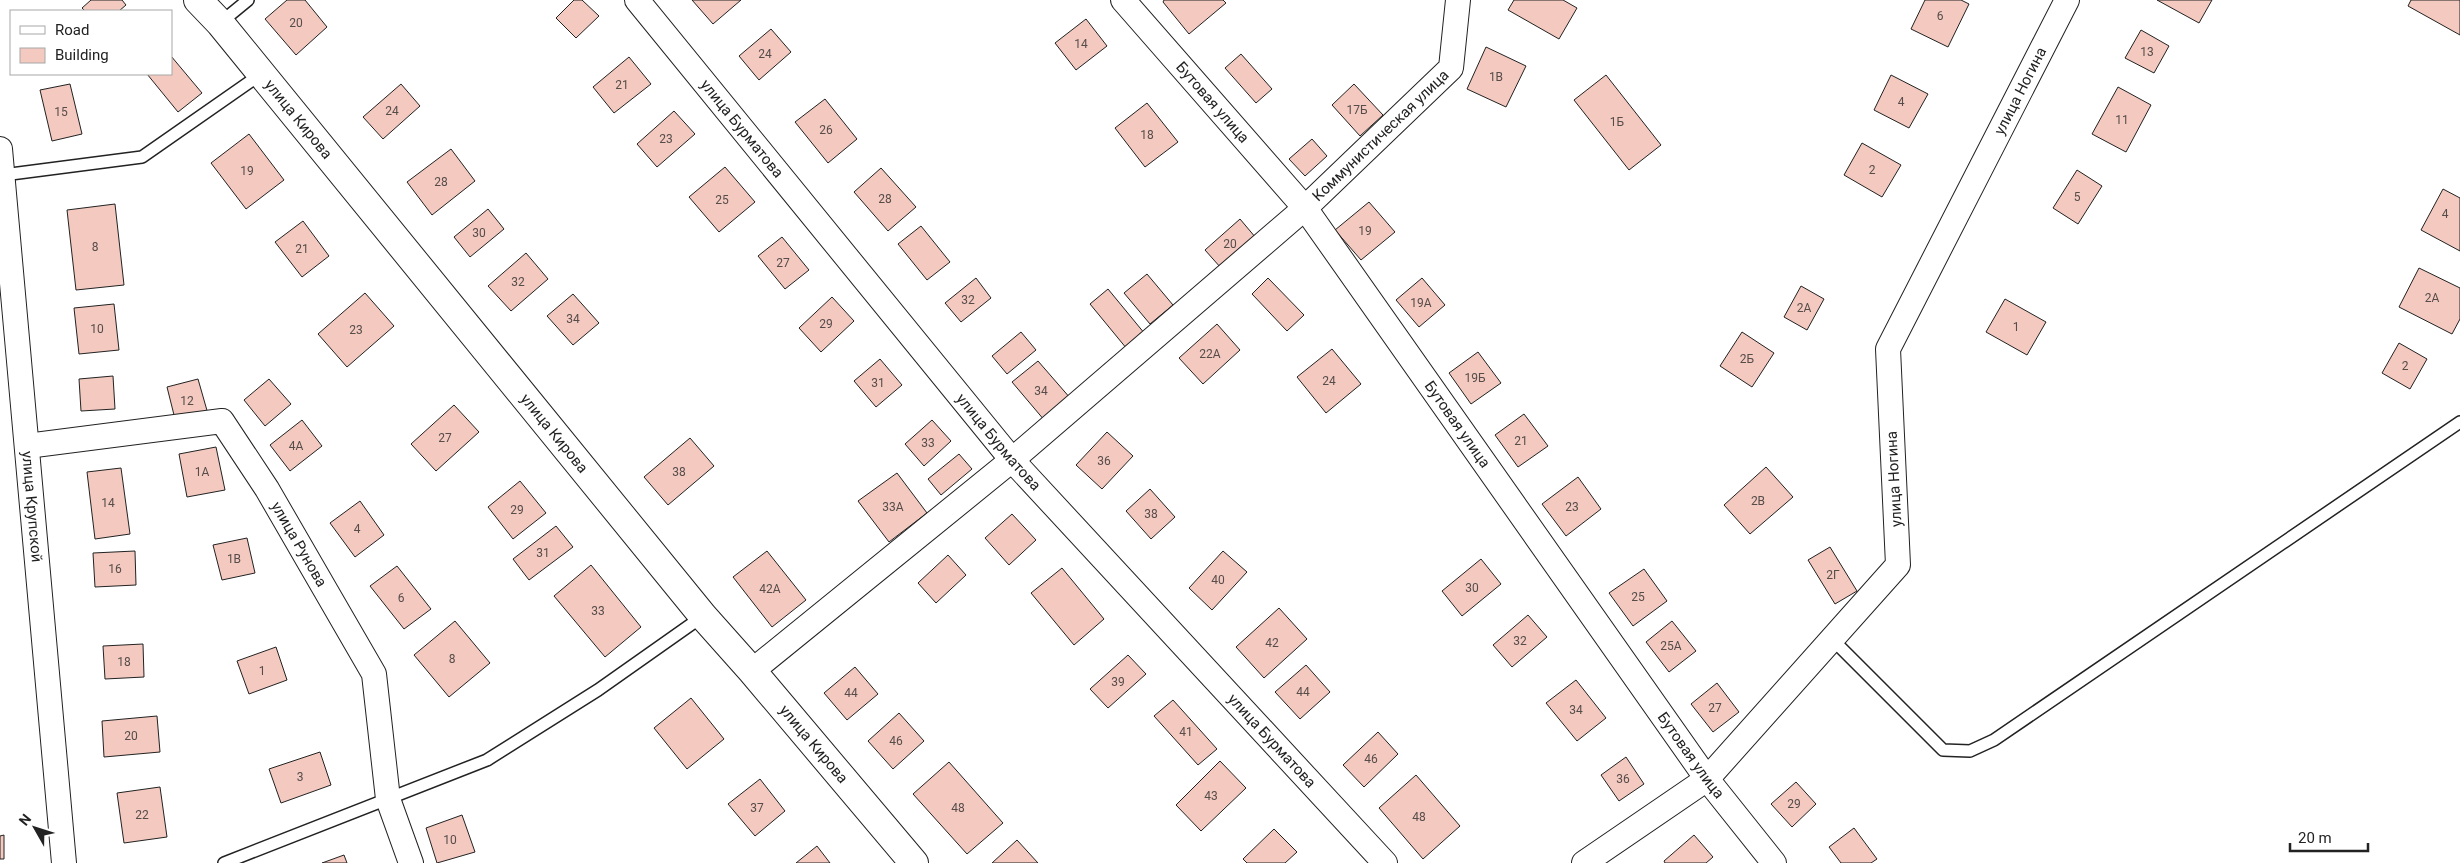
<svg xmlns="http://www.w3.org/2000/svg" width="2460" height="863" font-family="Roboto,sans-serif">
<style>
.building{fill:#f3c9c0;stroke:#222}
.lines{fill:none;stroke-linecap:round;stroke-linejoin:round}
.service-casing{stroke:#222;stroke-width:14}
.minor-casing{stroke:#222;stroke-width:26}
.secondary-casing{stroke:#222;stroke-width:30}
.service{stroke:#fff;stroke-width:11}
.minor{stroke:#fff;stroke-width:24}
.secondary{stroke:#fff;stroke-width:28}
.labels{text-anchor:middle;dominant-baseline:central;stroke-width:4;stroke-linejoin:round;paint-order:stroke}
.number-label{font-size:12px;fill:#564c4a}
.street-label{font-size:15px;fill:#222;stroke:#fff}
</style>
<rect width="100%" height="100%" fill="#fff"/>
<path class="building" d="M91,0H122L126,5L119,11H85L82,8Z
M287,0H305L327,27L296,55L265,19Z
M574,0H582L599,16L576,38L556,18Z
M692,0H741L713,24Z
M1164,0H1223L1226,3L1189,34L1163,2Z
M1514,0H1563L1577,8L1559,39L1508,10Z
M1925,0H1961L1969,4L1948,47L1911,29Z
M2157,0H2212L2199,23Z
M2411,0H2460V35L2408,6Z
M1086,19L1107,46L1076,70L1055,43Z
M771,29L791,52L759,80L739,56Z
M2141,30L2169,46L2154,73L2125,58Z
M1486,47L1526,66L1506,107L1467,89Z
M1241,54L1272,89L1256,103L1225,68Z
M171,56L202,93L178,112L147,74H171Z
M629,57L651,84L614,113L593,87Z
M1606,75L1661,145L1629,170L1574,100Z
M1891,75L1928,94L1909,128L1874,110Z
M70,84L82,134L52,141L40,90Z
M401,84L420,106L383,139L363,117Z
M1354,84L1383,115L1360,136L1332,105Z
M2118,87L2151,105L2126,152L2092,134Z
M825,99L857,139L828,163L795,122Z
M1147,103L1178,142L1145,167L1115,128Z
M674,111L695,134L657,167L637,144Z
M249,134L284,180L246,209L211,163Z
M1312,139L1327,156L1305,176L1289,159Z
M1862,143L1901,165L1882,197L1844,175Z
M451,149L475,181L432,215L407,182Z
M725,167L755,202L719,232L689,197Z
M881,168L916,207L888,231L854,192Z
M2077,170L2102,186L2078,224L2053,208Z
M2443,189L2460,198V251L2421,230Z
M1369,202L1395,232L1361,260L1335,230Z
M115,204L124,285L76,290L67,210Z
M488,209L504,229L470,257L454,237Z
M1240,219L1256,238L1221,268L1205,250Z
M303,221L329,256L302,277L275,242Z
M921,226L950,262L927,280L898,244Z
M782,237L809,270L785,289L758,256Z
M526,253L548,279L511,311L488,286Z
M2419,268L2460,288V319L2452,334L2399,307Z
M1147,274L1173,305L1150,324L1124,293Z
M976,278L991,298L961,322L945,303Z
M1268,278L1304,315L1287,331L1252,294Z
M1422,278L1445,305L1419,327L1396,300Z
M1801,286L1824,299L1807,330L1784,317Z
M1108,289L1145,334L1127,349L1090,304Z
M365,293L394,326L347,367L318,334Z
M573,294L599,323L573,345L547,316Z
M832,297L854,321L821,352L799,328Z
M2005,299L2046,322L2027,355L1986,332Z
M114,304L119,350L79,354L74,308Z
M1217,324L1240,350L1203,384L1179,358Z
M1021,332L1036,350L1007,374L992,356Z
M1742,332L1774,353L1752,387L1720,366Z
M2399,343L2427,359L2410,389L2382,373Z
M1332,349L1361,384L1326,413L1297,377Z
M1478,352L1501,383L1471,404L1449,373Z
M880,359L902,385L876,407L854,381Z
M1038,361L1071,399L1045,421L1012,382Z
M113,376L115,409L81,411L79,379Z
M198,379L208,414L176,423L167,387Z
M269,379L291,404L265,426L244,400Z
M454,405L479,432L436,471L411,444Z
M1524,414L1548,446L1518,467L1495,435Z
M302,420L322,446L290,471L270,445Z
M932,420L951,441L924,466L905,444Z
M1107,432L1133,456L1102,489L1076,465Z
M690,438L714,466L668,505L644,477Z
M216,447L225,490L187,497L179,454Z
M959,454L972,469L941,495L928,479Z
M1766,467L1793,497L1750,534L1724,505Z
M121,468L130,534L95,539L87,472Z
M897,473L927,513L889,542L858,501Z
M1578,477L1601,509L1566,536L1542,504Z
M520,481L546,513L513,539L488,507Z
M1150,489L1175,517L1151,539L1126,511Z
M360,501L384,535L355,557L330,523Z
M1012,514L1036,540L1009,565L985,538Z
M556,526L573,547L529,580L513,559Z
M247,538L255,573L222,580L213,545Z
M1830,547L1857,591L1835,604L1808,560Z
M135,551L136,585L95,587L93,553Z
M767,551L806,600L772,627L733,577Z
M1223,551L1247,572L1212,610L1189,588Z
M948,555L966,575L936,603L918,583Z
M1481,559L1501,584L1462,616L1442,591Z
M591,565L641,627L605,657L554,596Z
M397,566L431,609L404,629L370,586Z
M1062,568L1104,619L1074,645L1031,593Z
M1644,569L1667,601L1633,626L1609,593Z
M1279,608L1307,639L1264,678L1236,647Z
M1528,615L1547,637L1512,667L1493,645Z
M455,621L490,663L449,697L414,655Z
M1672,621L1696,651L1669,672L1646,642Z
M143,644L144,677L105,679L103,646Z
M276,647L287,680L249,694L237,661Z
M1128,655L1146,674L1108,708L1090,689Z
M1306,665L1330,692L1300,719L1275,692Z
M855,667L878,694L847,720L824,693Z
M1576,680L1606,718L1577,741L1546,703Z
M1717,683L1739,712L1713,732L1691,704Z
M691,698L724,739L687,769L654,728Z
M1173,700L1217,749L1198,765L1154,716Z
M899,713L924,741L893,769L868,741Z
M157,716L160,752L104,757L102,721Z
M1378,732L1398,754L1364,787L1343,765Z
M320,752L331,785L281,803L269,769Z
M1626,757L1644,784L1619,801L1601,775Z
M1220,761L1246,788L1201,831L1176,805Z
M949,762L1003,823L967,854L913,794Z
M1416,775L1460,826L1423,859L1379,808Z
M760,779L785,811L755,836L728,804Z
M1796,782L1816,804L1792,827L1771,804Z
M160,787L167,837L124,843L117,793Z
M462,815L475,852L437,863L426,828Z
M1854,828L1877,859L1871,863H1841L1829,847Z
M1274,829L1297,852L1285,863H1247L1243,859Z
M4,835V859H0V836Z
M1694,835L1713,857L1706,863H1665L1664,861Z
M1017,840L1038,863H992Z
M817,846L830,863H796Z
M344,855L347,863H322Z"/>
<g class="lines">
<defs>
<path id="service" d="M220,23L248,0
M3,175L142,157L261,74
M1832,639L1943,750L1970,751L1994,740L2460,422
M224,863L487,760L598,690L703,616"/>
<g id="minor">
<path id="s1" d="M637,0L1012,460L1385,863"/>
<path id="s2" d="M1123,0L1305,208L1707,779L1774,863"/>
<path id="s3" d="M0,149L64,863"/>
<path id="s4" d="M27,446L222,421L267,489L374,674L388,799L411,863"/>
<path id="s5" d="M752,671L1012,460L1305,208L1451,68L1458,0"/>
<path id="s6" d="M1584,863L1707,779L1898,565L1888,349L2067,0"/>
</g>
<g id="secondary">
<path id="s7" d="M198,0L220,23L703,616L752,671L914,863"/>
</g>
</defs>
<use href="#service" class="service-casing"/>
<use href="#minor" class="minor-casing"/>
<use href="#secondary" class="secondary-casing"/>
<use href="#service" class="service"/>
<use href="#minor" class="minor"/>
<use href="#secondary" class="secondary"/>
</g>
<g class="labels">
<g class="number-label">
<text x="1940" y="16">6</text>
<text x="296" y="23">20</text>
<text x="1081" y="44">14</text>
<text x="2147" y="52">13</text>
<text x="765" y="54">24</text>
<text x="1496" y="77">1В</text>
<text x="622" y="85">21</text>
<text x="1901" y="102">4</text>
<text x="1357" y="110">17Б</text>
<text x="392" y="111">24</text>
<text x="61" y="112">15</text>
<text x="2122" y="120">11</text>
<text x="1617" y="122">1Б</text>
<text x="826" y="130">26</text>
<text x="1147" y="135">18</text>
<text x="666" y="139">23</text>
<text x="1872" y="170">2</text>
<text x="247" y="171">19</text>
<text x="441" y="182">28</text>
<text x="2077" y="197">5</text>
<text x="885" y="199">28</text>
<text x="722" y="200">25</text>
<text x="2445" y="214">4</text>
<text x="1365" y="231">19</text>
<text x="479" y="233">30</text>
<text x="1230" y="244">20</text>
<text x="95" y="247">8</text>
<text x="302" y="249">21</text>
<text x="783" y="263">27</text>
<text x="518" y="282">32</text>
<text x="2432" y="298">2А</text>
<text x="968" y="300">32</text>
<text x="1421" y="303">19А</text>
<text x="1804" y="308">2А</text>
<text x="573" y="319">34</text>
<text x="826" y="324">29</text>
<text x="2016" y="327">1</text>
<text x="97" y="329">10</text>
<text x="356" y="330">23</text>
<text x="1210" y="354">22А</text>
<text x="1747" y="359">2Б</text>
<text x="2405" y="366">2</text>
<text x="1475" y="378">19Б</text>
<text x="1329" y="381">24</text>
<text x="878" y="383">31</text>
<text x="1041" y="391">34</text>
<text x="187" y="401">12</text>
<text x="445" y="438">27</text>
<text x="1521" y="441">21</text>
<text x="928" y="443">33</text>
<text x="296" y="446">4А</text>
<text x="1104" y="461">36</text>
<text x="202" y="472">1А</text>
<text x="679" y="472">38</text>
<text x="1758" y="501">2В</text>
<text x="108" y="503">14</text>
<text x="893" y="507">33А</text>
<text x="1572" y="507">23</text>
<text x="517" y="510">29</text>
<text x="1151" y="514">38</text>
<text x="357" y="529">4</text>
<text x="543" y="553">31</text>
<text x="234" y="559">1В</text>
<text x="115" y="569">16</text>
<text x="1833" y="575">2Г</text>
<text x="1218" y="580">40</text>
<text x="1472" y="588">30</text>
<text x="770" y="589">42А</text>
<text x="1638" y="597">25</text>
<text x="401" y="598">6</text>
<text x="598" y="611">33</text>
<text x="1520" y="641">32</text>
<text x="1272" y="643">42</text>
<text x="1671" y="646">25А</text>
<text x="452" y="659">8</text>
<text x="124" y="662">18</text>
<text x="262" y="671">1</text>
<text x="1118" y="682">39</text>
<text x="1303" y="692">44</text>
<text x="851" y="693">44</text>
<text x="1715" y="708">27</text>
<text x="1576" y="710">34</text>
<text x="1186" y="732">41</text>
<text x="131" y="736">20</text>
<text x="896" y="741">46</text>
<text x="1371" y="759">46</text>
<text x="300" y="777">3</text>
<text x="1623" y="779">36</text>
<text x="1211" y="796">43</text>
<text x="1794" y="804">29</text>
<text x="757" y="808">37</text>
<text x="958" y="808">48</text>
<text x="142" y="815">22</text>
<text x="1419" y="817">48</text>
<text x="450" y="840">10</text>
</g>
<g class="street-label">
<text stroke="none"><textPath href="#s6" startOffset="942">улица Ногина</textPath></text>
<text stroke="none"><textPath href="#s2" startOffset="136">Бутовая улица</textPath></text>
<text stroke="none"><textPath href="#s7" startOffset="156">улица Кирова</textPath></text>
<text stroke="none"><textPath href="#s1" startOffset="166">улица Бурматова</textPath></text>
<text stroke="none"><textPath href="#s5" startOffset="826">Коммунистическая улица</textPath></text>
<text stroke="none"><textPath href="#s2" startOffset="541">Бутовая улица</textPath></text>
<text stroke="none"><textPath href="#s7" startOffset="561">улица Кирова</textPath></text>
<text stroke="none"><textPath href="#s1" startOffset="571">улица Бурматова</textPath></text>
<text transform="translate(1894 479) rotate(-93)">улица Ногина</text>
<text stroke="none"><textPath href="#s3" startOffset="359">улица Крупской</textPath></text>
<text stroke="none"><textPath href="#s4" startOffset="342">улица Рунова</textPath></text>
<text stroke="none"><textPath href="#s1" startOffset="976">улица Бурматова</textPath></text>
<text stroke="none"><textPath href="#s7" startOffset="966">улица Кирова</textPath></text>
<text stroke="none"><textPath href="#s2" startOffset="946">Бутовая улица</textPath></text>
</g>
</g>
<rect x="10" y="10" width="162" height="65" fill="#ffffff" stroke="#a7a7a7"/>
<rect x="20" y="26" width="25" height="8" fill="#ffffff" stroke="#a7a7a7"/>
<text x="55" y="35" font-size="15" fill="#222222">Road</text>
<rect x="20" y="48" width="25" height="15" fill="#f3c9c0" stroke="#a7a7a7"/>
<text x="55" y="60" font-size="15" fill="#222222">Building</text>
<g transform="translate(35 828) rotate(309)" stroke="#ffffff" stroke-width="4" paint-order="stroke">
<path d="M0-4L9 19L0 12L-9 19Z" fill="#222222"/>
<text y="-8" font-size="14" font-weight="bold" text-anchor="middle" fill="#222222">N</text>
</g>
<path d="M2290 843v8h78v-8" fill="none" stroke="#222222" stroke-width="2.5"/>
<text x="2298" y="843" font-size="15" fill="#222222" stroke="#ffffff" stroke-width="4" paint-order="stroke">20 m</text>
</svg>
